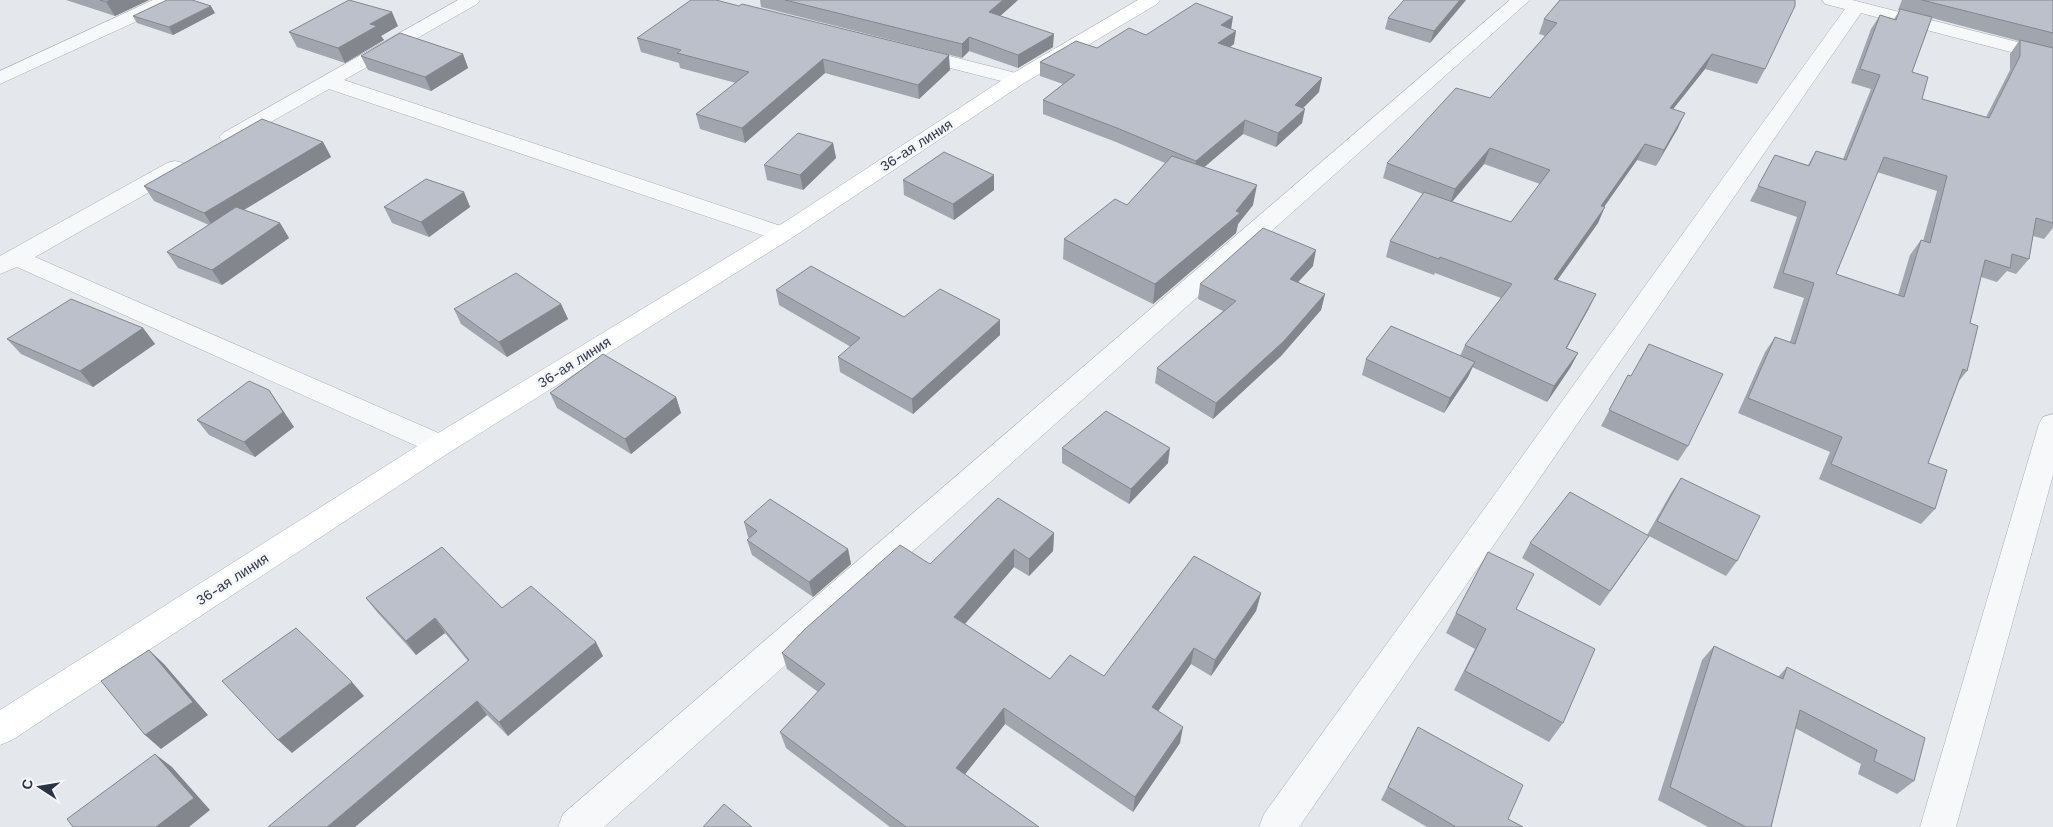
<svg xmlns="http://www.w3.org/2000/svg" width="2053" height="827" font-family="'Work Sans',sans-serif">
<style>
.lines{fill:none;stroke-linecap:round;stroke-linejoin:round}
.street-casing{stroke:#a9aeb7;stroke-width:1}
.secondary-casing{stroke:#a9aeb7;stroke-width:1}
.street{fill:#f7f8fa;fill-rule:evenodd}
.secondary{fill:#fff;fill-rule:evenodd}
.wall{fill:#a1a5ae;fill-rule:evenodd}
.shaded-wall{fill:#83868d}
.building{fill:#bbc0ca;stroke:#83868d;fill-rule:evenodd}
.labels{text-anchor:middle;dominant-baseline:central;stroke-width:5;stroke-linejoin:round;paint-order:stroke}
.street-label{font-size:14px;fill:#2b3445;stroke:#f4f6f9}
</style>
<rect width="100%" height="100%" fill="#e4e7ec"/>
<g class="lines">
<defs>
<path id="street" d="M153,0H177L174,4L0,84V71Z
M458,0H480L477,4L344,80L790,229L794,234L790,239L782,241L774,239L329,89L237,141L230,143L223,141L219,137L223,133Z
M1510,0H1530L604,827H558L563,814Z
M1822,0H1852L2053,51V63L1861,13L1299,827H1259L1264,814L1845,9L1825,4Z
M914,47L1024,75L1027,79L1024,83L1017,85L907,57L904,53L907,49Z
M175,161L183,163L186,168L183,173L35,257L450,438L454,445L450,452L440,456L430,452L17,267L0,274V256L167,163Z
M2053,414V475L1956,827H1920L2039,424L2043,417Z"/>
<path id="secondary" d="M1138,0H1160L1157,4L1024,83L790,239L450,452L12,740L0,745V710L430,438L774,229L1010,75Z"/>
</defs>
<use href="#street" class="street-casing"/>
<use href="#secondary" class="secondary-casing"/>
<use href="#street" class="street"/>
<use href="#secondary" class="secondary"/>
</g>
<path class="wall" d="M66,0H149L115,16Z
M760,0H1018L1000,16L1053,47L1018,68L969,51L962,58L761,7Z
M1404,0H1466L1430,43L1385,29L1388,18Z
M1560,0L1765,69L1757,84L1705,69L1673,109L1678,128L1656,166L1637,160L1604,207L1598,223L1557,280L1596,294L1588,310L1567,348L1578,353L1570,368L1547,402L1472,367L1468,377L1444,413L1362,375L1366,359L1460,356L1465,345L1501,298L1435,273L1434,275L1386,257L1390,241L1423,194L1383,178L1387,163L1490,98L1545,36L1539,34L1544,19ZM1484,164L1540,184L1511,222L1452,202Z
M1902,0H2053V228L2044,239L2033,236L2029,259L2016,274L2007,271L1997,282L1981,277L1970,323L1967,371L1959,381L1928,463L1935,509L1921,524L1819,479L1830,452L1738,413L1765,352L1775,337L1790,342L1804,298L1773,288L1797,217L1750,201L1775,155L1808,165L1816,151L1843,159L1871,89L1851,83L1871,29L1880,15L1894,19L1900,10H1898ZM1932,18L2019,41L2010,54V70L1986,117L1922,99L1912,72ZM1877,172L1937,191L1923,241L1921,240L1910,255L1898,295L1836,274Z
M215,13L173,35L137,23L133,16Z
M398,26L381,36L384,40L345,63L297,47L289,32Z
M1231,29L1234,44L1230,47L1319,92L1303,108L1302,123L1276,147L1243,134L1204,167L1253,205L1238,224L1236,233L1153,304L1063,259L1064,239L1127,205L1165,163L1116,142L1043,114V100L1063,84L1040,76V62L1146,35Z
M637,38L950,70L919,99L825,73L745,143L700,129L696,114L736,83L680,68L679,63L641,52Z
M463,54L468,68L431,91L368,70L361,56Z
M323,142L331,157L244,210L280,223L289,238L222,285L178,268L167,252L209,225L154,201L144,186Z
M833,143L836,158L803,190L767,180L764,165Z
M903,180L994,190L954,220L904,195Z
M464,192L470,207L429,237L392,223L384,207Z
M1313,266L1298,282L1325,294L1321,310L1281,356L1213,419L1155,383L1157,368L1223,311L1198,299L1200,284Z
M776,290L904,317L1000,320V335L913,414L840,372L838,357L851,347L779,305Z
M561,304L568,319L507,357L461,324L454,309Z
M143,328L155,344L93,387L21,354L7,339Z
M1628,375L1688,446L1678,461L1601,426Z
M550,393L676,397L681,413L631,454L557,408Z
M280,406L294,427L255,457L209,435L197,420Z
M1062,448L1168,463L1129,504L1062,463Z
M1681,478L1737,561L1726,576L1647,535L1671,493Z
M744,522L848,549L851,564L813,597L752,555L747,540L749,538L748,537Z
M1054,533L1053,551L1029,576L1014,567L965,624L1050,679L1104,676L1261,593L1256,611L1211,676L1191,664L1158,711L1180,743L1133,812L1005,724L965,774L1039,827H890L786,748L780,732L818,692L787,669L782,653L930,564Z
M1530,543L1639,551L1600,606L1522,558Z
M366,598L502,608L603,656L508,736L487,715L355,827L468,661L445,633L416,655L377,612Z
M1516,609L1563,723L1549,742L1454,690L1475,649L1446,633L1456,613Z
M1714,646L1778,677L1787,667L1914,781L1897,794L1858,774L1861,764L1795,728L1771,827H1708L1658,800L1702,660Z
M1418,727L1508,819L1523,827H1427L1381,800Z"/>
<path class="shaded-wall" d="M110,0H149L115,16L106,2Z
M1003,0H1018L989,26V12Z
M1460,0H1466L1430,43L1434,31Z
M211,6L215,13L173,35L169,27Z
M392,12L398,26L381,36L384,40L345,63L338,48L370,24Z
M1233,17L1231,30L1221,25Z
M1236,31L1234,44L1216,57L1218,43Z
M1054,34L1053,47L1018,68V55Z
M969,37V51L962,58V44Z
M463,54L468,68L431,91L425,77Z
M1712,54L1705,69L1662,123L1670,108Z
M949,55L950,70L919,99L918,85Z
M823,59L825,73L745,143L742,128Z
M1322,78L1319,92L1292,119L1295,105Z
M1305,109L1302,123L1276,147L1278,133Z
M1685,113L1678,128L1656,166L1664,150Z
M1245,120L1243,134L1194,176L1196,161Z
M323,142L331,157L214,228L204,213Z
M833,143L836,158L803,190L800,175Z
M1645,144L1637,160L1594,221L1601,206Z
M1490,148L1484,164L1450,204L1455,189Z
M994,175V190L954,220L953,204Z
M1257,185L1253,205L1238,224L1236,233L1153,304L1155,284L1236,211Z
M464,192L470,207L429,237L421,222Z
M1605,207L1598,223L1547,295L1554,279Z
M280,223L289,238L222,285L212,270Z
M1316,250L1313,266L1287,294L1290,279Z
M1325,294L1321,310L1281,356L1213,419L1216,403Z
M1596,294L1588,310L1558,363L1566,348Z
M561,304L568,319L507,357L499,342Z
M1000,320V335L913,414L912,399Z
M143,328L155,344L93,387L80,371Z
M1578,353L1570,368L1547,402L1554,386Z
M1475,362L1468,377L1444,413L1450,398Z
M269,390L294,427L255,457L244,442Z
M676,397L681,413L631,454L625,439Z
M1170,448L1168,463L1129,504L1131,489Z
M1054,533L1053,551L1029,576V559Z
M848,549L851,564L813,597L809,582Z
M1014,549V567L956,634L954,617Z
M1261,593L1256,611L1211,676L1215,660Z
M435,618L445,633L416,655L406,641Z
M596,642L603,656L508,736L499,722Z
M1194,648L1191,664L1150,723L1152,707Z
M149,650L164,664L208,715L161,749L145,735Z
M352,682L364,696L292,753L278,740Z
M477,701L487,715L355,827H327Z
M1004,708L1005,724L958,783L956,768Z
M1183,727L1180,743L1133,812L1135,797Z
M155,754L172,767L210,810L189,827H156Z"/>
<path class="building" d="M100,0H110L106,2Z
M167,0H192L211,6L169,27L133,16Z
M349,0L392,12L370,24L377,26L338,48L289,32Z
M691,0H716L739,6L742,4L949,55L918,85L823,59L742,128L696,114L749,72L677,53L681,50L637,38Z
M785,0H1003L989,12L1054,34L1018,55L969,37L962,44Z
M1404,0H1460L1434,31L1388,18Z
M1560,0H1795V6L1765,69L1712,54L1670,108L1685,113L1664,150L1645,144L1601,206L1605,207L1554,279L1596,294L1566,348L1578,353L1554,386L1465,345L1512,284L1440,257L1439,259L1390,241L1424,192L1511,222L1550,170L1490,148L1455,189L1387,163L1456,88L1490,98L1557,23L1544,19Z
M1922,0H2053V33Z
M1196,3L1233,17L1221,25L1236,31L1218,43L1322,78L1295,105L1305,109L1278,133L1245,120L1196,161L1117,128L1043,100L1075,75L1040,62L1076,41L1097,48L1129,28L1146,35Z
M1900,9L1932,17L1912,72L1928,77L1922,99L1989,118L2020,56V40L2053,48V223L2036,218L2029,259L2012,254L2010,268L1985,260L1970,323L1978,326L1967,371L1963,369L1928,463L1947,470L1935,509L1831,464L1842,437L1748,398L1775,337L1795,344L1814,283L1783,273L1806,202L1758,186L1775,155L1809,166L1816,151L1846,160L1880,75L1860,69L1880,15L1896,20ZM1884,157L1947,176L1930,243L1921,240L1904,297L1836,274Z
M400,33L463,54L425,77L361,56Z
M262,119L323,142L204,213L144,186Z
M798,133L833,143L800,175L764,165Z
M944,152L994,175L953,204L903,180Z
M1172,156L1257,185L1236,211L1240,213L1155,284L1064,239L1115,199L1127,205Z
M426,179L464,192L421,222L384,207Z
M236,207L280,223L212,270L167,252Z
M1263,228L1316,250L1290,279L1325,294L1284,341L1216,403L1157,368L1236,301L1200,284Z
M811,266L904,317L940,289L1000,320L912,399L838,357L860,338L776,290Z
M516,273L561,304L499,342L454,309Z
M71,299L143,328L80,371L7,339Z
M1391,326L1475,362L1450,398L1366,359Z
M1649,344L1723,374L1688,446L1609,410L1628,375L1631,376Z
M603,354L676,397L625,439L550,393Z
M249,381L269,390L283,412L244,442L197,420Z
M1106,411L1170,448L1131,489L1062,448Z
M1681,478L1760,516L1737,561L1657,521Z
M1570,492L1649,536L1610,591L1530,543Z
M998,498L1054,533L1029,559L1014,549L954,617L1050,679L1070,655L1104,676L1194,556L1261,593L1215,660L1194,648L1152,707L1183,727L1135,797L1004,708L956,768L1039,827H906L780,732L825,684L782,653L805,629L900,545L930,564Z
M770,499L848,549L809,582L747,540L757,531L744,522Z
M442,547L502,608L531,586L596,642L499,722L477,701L327,827H268L469,660L435,618L406,641L366,598Z
M1488,552L1534,574L1516,609L1595,649L1563,723L1465,671L1486,629L1456,613Z
M296,628L352,682L278,740L222,681Z
M1714,646L1783,679L1787,667L1925,738L1914,781L1874,761L1877,750L1800,710L1771,827H1746L1670,787Z
M149,650L193,702L145,735L101,681Z
M1418,727L1523,785L1508,819L1523,827H1456L1388,787Z
M155,754L194,798L156,827H73L67,819Z
M724,804L752,827H703Z"/>
<g class="labels">
<g class="street-label">
<text transform="translate(916 145) rotate(-33)">36-ая линия</text>
<text transform="translate(574 362) rotate(-32)">36-ая линия</text>
<text transform="translate(232 579) rotate(-33)">36-ая линия</text>
</g>
</g>
<g transform="translate(40 787) rotate(282)" stroke="#f4f6f9" stroke-width="4" paint-order="stroke">
<path d="M0-4L9 19L0 12L-9 19Z" fill="#2b3445"/>
<text y="-8" font-size="14" font-weight="bold" text-anchor="middle" fill="#2b3445">С</text>
</g>
</svg>
